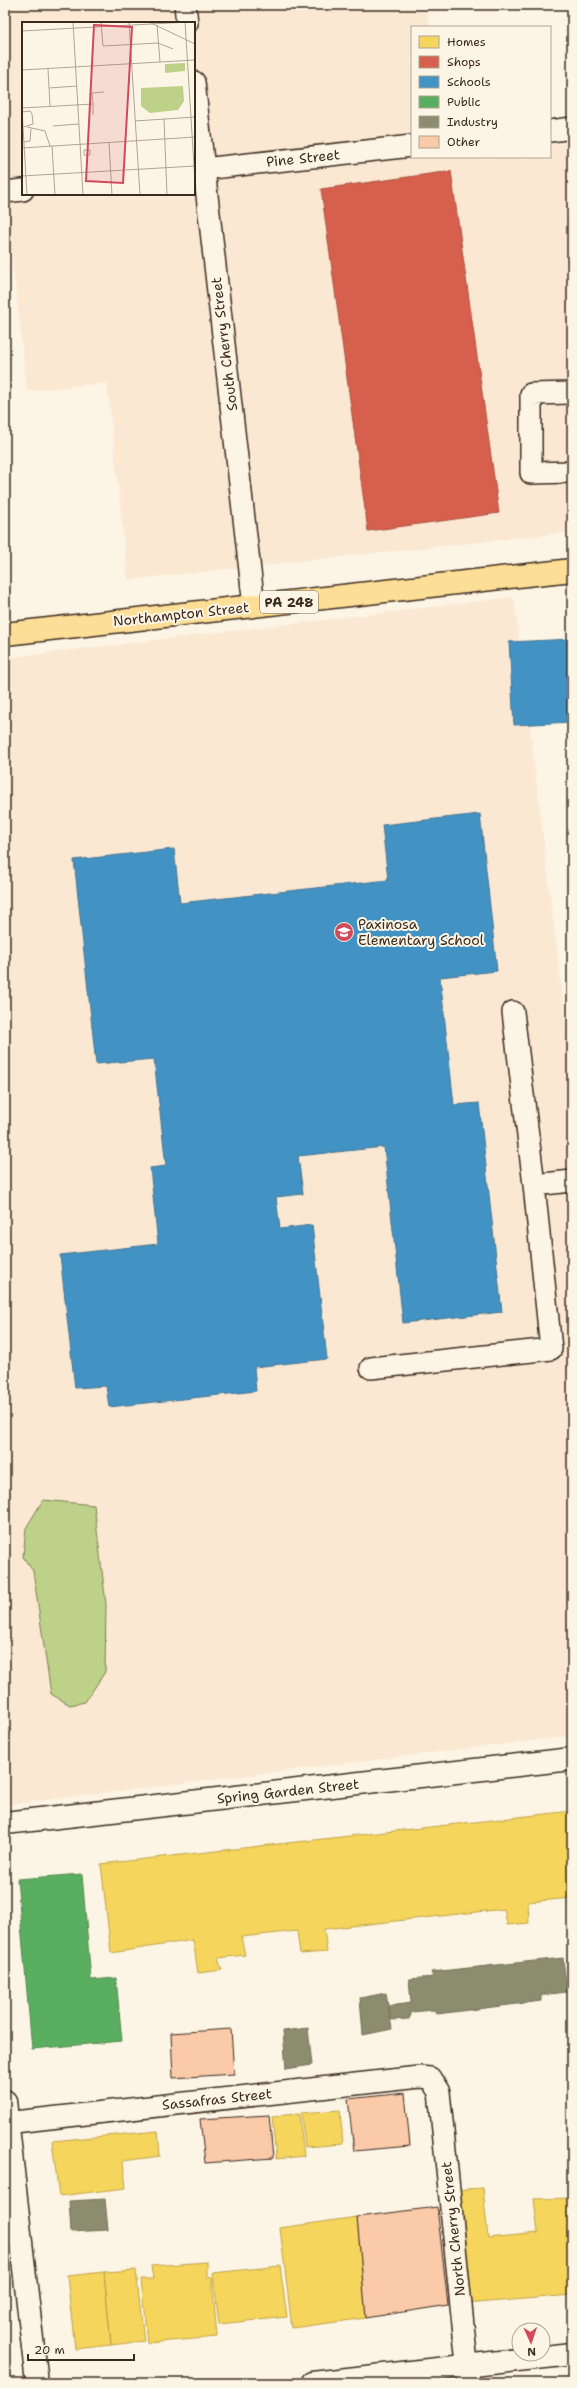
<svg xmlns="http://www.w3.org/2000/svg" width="577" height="2388" font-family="'Shantell Sans',sans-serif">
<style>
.built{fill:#fbe8d3;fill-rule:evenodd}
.green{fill:#bdd288;stroke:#7c7e53}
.homes{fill:#f6d55c;stroke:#bea249}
.shops{fill:#d6604d;stroke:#a8503f}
.schools{fill:#4393c3;stroke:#417492}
.public{fill:#5aae61;stroke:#51864d}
.industry{fill:#8c8c6e;stroke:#746f56}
.building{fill:#facaa9;stroke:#3b2a1e}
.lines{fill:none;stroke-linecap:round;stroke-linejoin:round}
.lane-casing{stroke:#3b2a1e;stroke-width:24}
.street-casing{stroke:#3b2a1e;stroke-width:25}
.primary-casing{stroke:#3b2a1e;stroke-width:25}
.lane{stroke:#fcf5e5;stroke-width:21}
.street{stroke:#fcf5e5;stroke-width:22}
.primary{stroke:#fdde96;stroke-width:22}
.labels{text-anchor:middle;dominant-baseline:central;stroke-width:4;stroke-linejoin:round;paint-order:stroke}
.shield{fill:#fcf5e5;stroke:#75675a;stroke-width:1}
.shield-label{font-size:13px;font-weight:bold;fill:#3b2a1e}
.street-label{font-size:14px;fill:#3b2a1e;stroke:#fcf5e5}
.poi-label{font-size:14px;fill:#3b2a1e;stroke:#fcf5e5;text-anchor:start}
.inset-road{fill:none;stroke:#afa495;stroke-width:1}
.view{fill:#d1495b;fill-opacity:0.15;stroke:#d1495b;stroke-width:2}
.inset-edge{fill:none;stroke:#3b2a1e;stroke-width:2}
</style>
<rect width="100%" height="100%" fill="#fcf5e5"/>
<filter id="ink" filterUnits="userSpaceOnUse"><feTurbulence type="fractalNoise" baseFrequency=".025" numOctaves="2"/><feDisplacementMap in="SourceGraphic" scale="8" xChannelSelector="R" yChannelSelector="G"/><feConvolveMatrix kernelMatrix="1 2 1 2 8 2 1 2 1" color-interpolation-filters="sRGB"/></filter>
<g filter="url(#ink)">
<path class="built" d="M5,5H427L429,27H412V157H550V121L572,118V532L128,580L107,383L27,391L5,195ZM23,23H194V194H23Z
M514,597L572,1074V1736L5,1805V658Z"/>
<path class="green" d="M43,1500L94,1505L106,1604L105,1672L85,1702L70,1705L51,1694L33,1571L23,1557L26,1528Z"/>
<path class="homes" d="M572,1811V1898L528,1902L529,1923L507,1925L504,1909L324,1929L327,1952L300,1954L297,1931L241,1937L245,1955L218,1958L222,1970L198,1973L193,1940L111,1953L101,1864Z
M340,2110L343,2144L305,2147L301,2113Z
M299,2114L304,2156L276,2159L272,2116Z
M158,2131L160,2156L123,2161L126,2188L59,2196L52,2141Z
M483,2188L488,2238L538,2233L534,2199L572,2198V2295L465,2304L451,2190Z
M357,2217L366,2318L292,2328L280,2228Z
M207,2262V2276L212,2277L217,2337L147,2343L141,2279H153L151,2266Z
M280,2266L287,2317L219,2324L213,2273Z
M136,2270L144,2341L111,2345L104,2272Z
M104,2272L111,2345L75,2349L67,2276Z"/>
<path class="shops" d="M451,171L499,513L368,531L321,189Z"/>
<path class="schools" d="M571,639L572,722L514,725L509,642Z
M480,814L497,971L440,977L454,1105L479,1103L502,1312L403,1323L384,1147L298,1156L303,1194L276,1197L280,1229L312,1225L327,1359L254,1367L256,1391L109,1407L106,1386L75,1388L60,1255L158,1244L150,1168L166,1166L154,1059L96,1064L74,860L174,849L180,903L388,880L382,825Z"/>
<path class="public" d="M82,1874L91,1980L116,1978L122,2041L32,2049L17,1879Z"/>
<path class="industry" d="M563,1958L567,1992L541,1995V2001L437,2014L434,2010L412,2012L409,2019L391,2020L389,2006L411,2003L409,1979L433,1977L431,1972Z
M386,1993L392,2029L363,2035L360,1998Z
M308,2028L312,2065L286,2069L283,2031Z
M105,2199L108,2230L71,2232L69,2201Z"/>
<path class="building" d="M231,2029L234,2074L173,2078L171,2033Z
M405,2093L410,2146L354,2151L348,2099Z
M269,2115L273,2158L205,2163L200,2119Z
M437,2207L448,2305L366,2318L357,2217Z"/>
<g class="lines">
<defs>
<path id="lane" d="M185,5L187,23
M194,82L254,606
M550,131L572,128
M194,170L412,146
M5,192L23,190
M572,393L531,394V473L572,472
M513,1012L534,1185L572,1181
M371,1368L551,1349L534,1185
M5,2123L419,2077L430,2078L439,2092L469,2383"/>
<path id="street" d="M5,1823L572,1759
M5,2101L37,2383
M312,2383L572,2354"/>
<path id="primary" d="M5,634L572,570"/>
</defs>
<use href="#lane" class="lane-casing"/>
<use href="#street" class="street-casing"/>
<use href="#primary" class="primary-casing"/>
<use href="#lane" class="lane"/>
<use href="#street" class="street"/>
<use href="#primary" class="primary"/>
</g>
</g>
<defs>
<symbol id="school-disc" viewBox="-11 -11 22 22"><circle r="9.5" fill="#d1495b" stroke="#fcf5e5"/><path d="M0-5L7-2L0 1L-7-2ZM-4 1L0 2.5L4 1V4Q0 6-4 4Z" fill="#fff"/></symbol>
</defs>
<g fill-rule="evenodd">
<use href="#school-disc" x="333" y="921" width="22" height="22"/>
</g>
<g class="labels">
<rect class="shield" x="260" y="591" width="58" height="22" rx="3"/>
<g class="shield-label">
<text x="289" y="602">PA 248</text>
</g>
<g class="street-label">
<text transform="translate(303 158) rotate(-6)">Pine Street</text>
<text transform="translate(224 344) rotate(-97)">South Cherry Street</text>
<text transform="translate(181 614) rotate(-6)">Northampton Street</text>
<text transform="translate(288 1791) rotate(-6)">Spring Garden Street</text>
<text transform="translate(217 2099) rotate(-6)">Sassafras Street</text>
<text transform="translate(453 2229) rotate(-96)">North Cherry Street</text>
</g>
<g class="poi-label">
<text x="358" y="924">Paxinosa<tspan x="358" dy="16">Elementary School</tspan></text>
</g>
</g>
<g transform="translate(22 22)">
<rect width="173" height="173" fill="#fcf5e5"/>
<path d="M163,41V49L143,51V42ZM161,64L162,79L156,88L128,91L119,84V66Z" fill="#bdd288"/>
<path class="inset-road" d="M51,0L61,173M79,0L81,24L136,21L151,27M107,0L118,173M127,0L173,22M163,0L173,160M135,3L138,40M0,9L166,0M26,47L28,84M0,48L173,38M27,66L55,64M71,82L70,71L82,70M0,86L71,82V93M0,88L5,173M0,90L8,89L10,92L11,102L2,105M142,97L145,173M113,99L173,95M31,104L57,102M5,105L23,109L28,124M2,120L8,119L9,107M87,120L90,173M30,124L33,173M0,126L173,115M62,128H68V133H62ZM0,154L173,144"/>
<path class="view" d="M72,3L110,5L101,161L64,159Z"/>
<rect width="173" height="173" class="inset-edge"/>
</g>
<rect width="577" height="2388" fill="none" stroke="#fcf5e5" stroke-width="20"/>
<rect x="10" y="10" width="557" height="2368" fill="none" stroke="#3b2a1e" stroke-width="1.5" filter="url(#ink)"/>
<rect x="411" y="26" width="140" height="132" fill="#fcf5e5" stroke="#afa495"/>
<rect x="419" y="36" width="20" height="12" fill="#f6d55c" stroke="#afa495"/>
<text x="447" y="46" font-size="12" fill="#3b2a1e">Homes</text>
<rect x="419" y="56" width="20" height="12" fill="#d6604d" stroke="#afa495"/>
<text x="447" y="66" font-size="12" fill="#3b2a1e">Shops</text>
<rect x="419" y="76" width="20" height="12" fill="#4393c3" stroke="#afa495"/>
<text x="447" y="86" font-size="12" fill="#3b2a1e">Schools</text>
<rect x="419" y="96" width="20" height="12" fill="#5aae61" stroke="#afa495"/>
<text x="447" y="106" font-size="12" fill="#3b2a1e">Public</text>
<rect x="419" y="116" width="20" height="12" fill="#8c8c6e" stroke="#afa495"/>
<text x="447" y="126" font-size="12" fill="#3b2a1e">Industry</text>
<rect x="419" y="136" width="20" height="12" fill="#facaa9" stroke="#afa495"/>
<text x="447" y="146" font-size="12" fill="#3b2a1e">Other</text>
<g transform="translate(531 2342) rotate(177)"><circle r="19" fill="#fcf5e5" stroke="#afa495"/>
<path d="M0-3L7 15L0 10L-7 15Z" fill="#d1495b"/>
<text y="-6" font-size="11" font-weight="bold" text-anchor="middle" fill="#3b2a1e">N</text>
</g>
<path d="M28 2354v6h106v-6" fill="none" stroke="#3b2a1e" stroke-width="2"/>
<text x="34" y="2354" font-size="12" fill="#3b2a1e" stroke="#fcf5e5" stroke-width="3" paint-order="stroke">20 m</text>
</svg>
